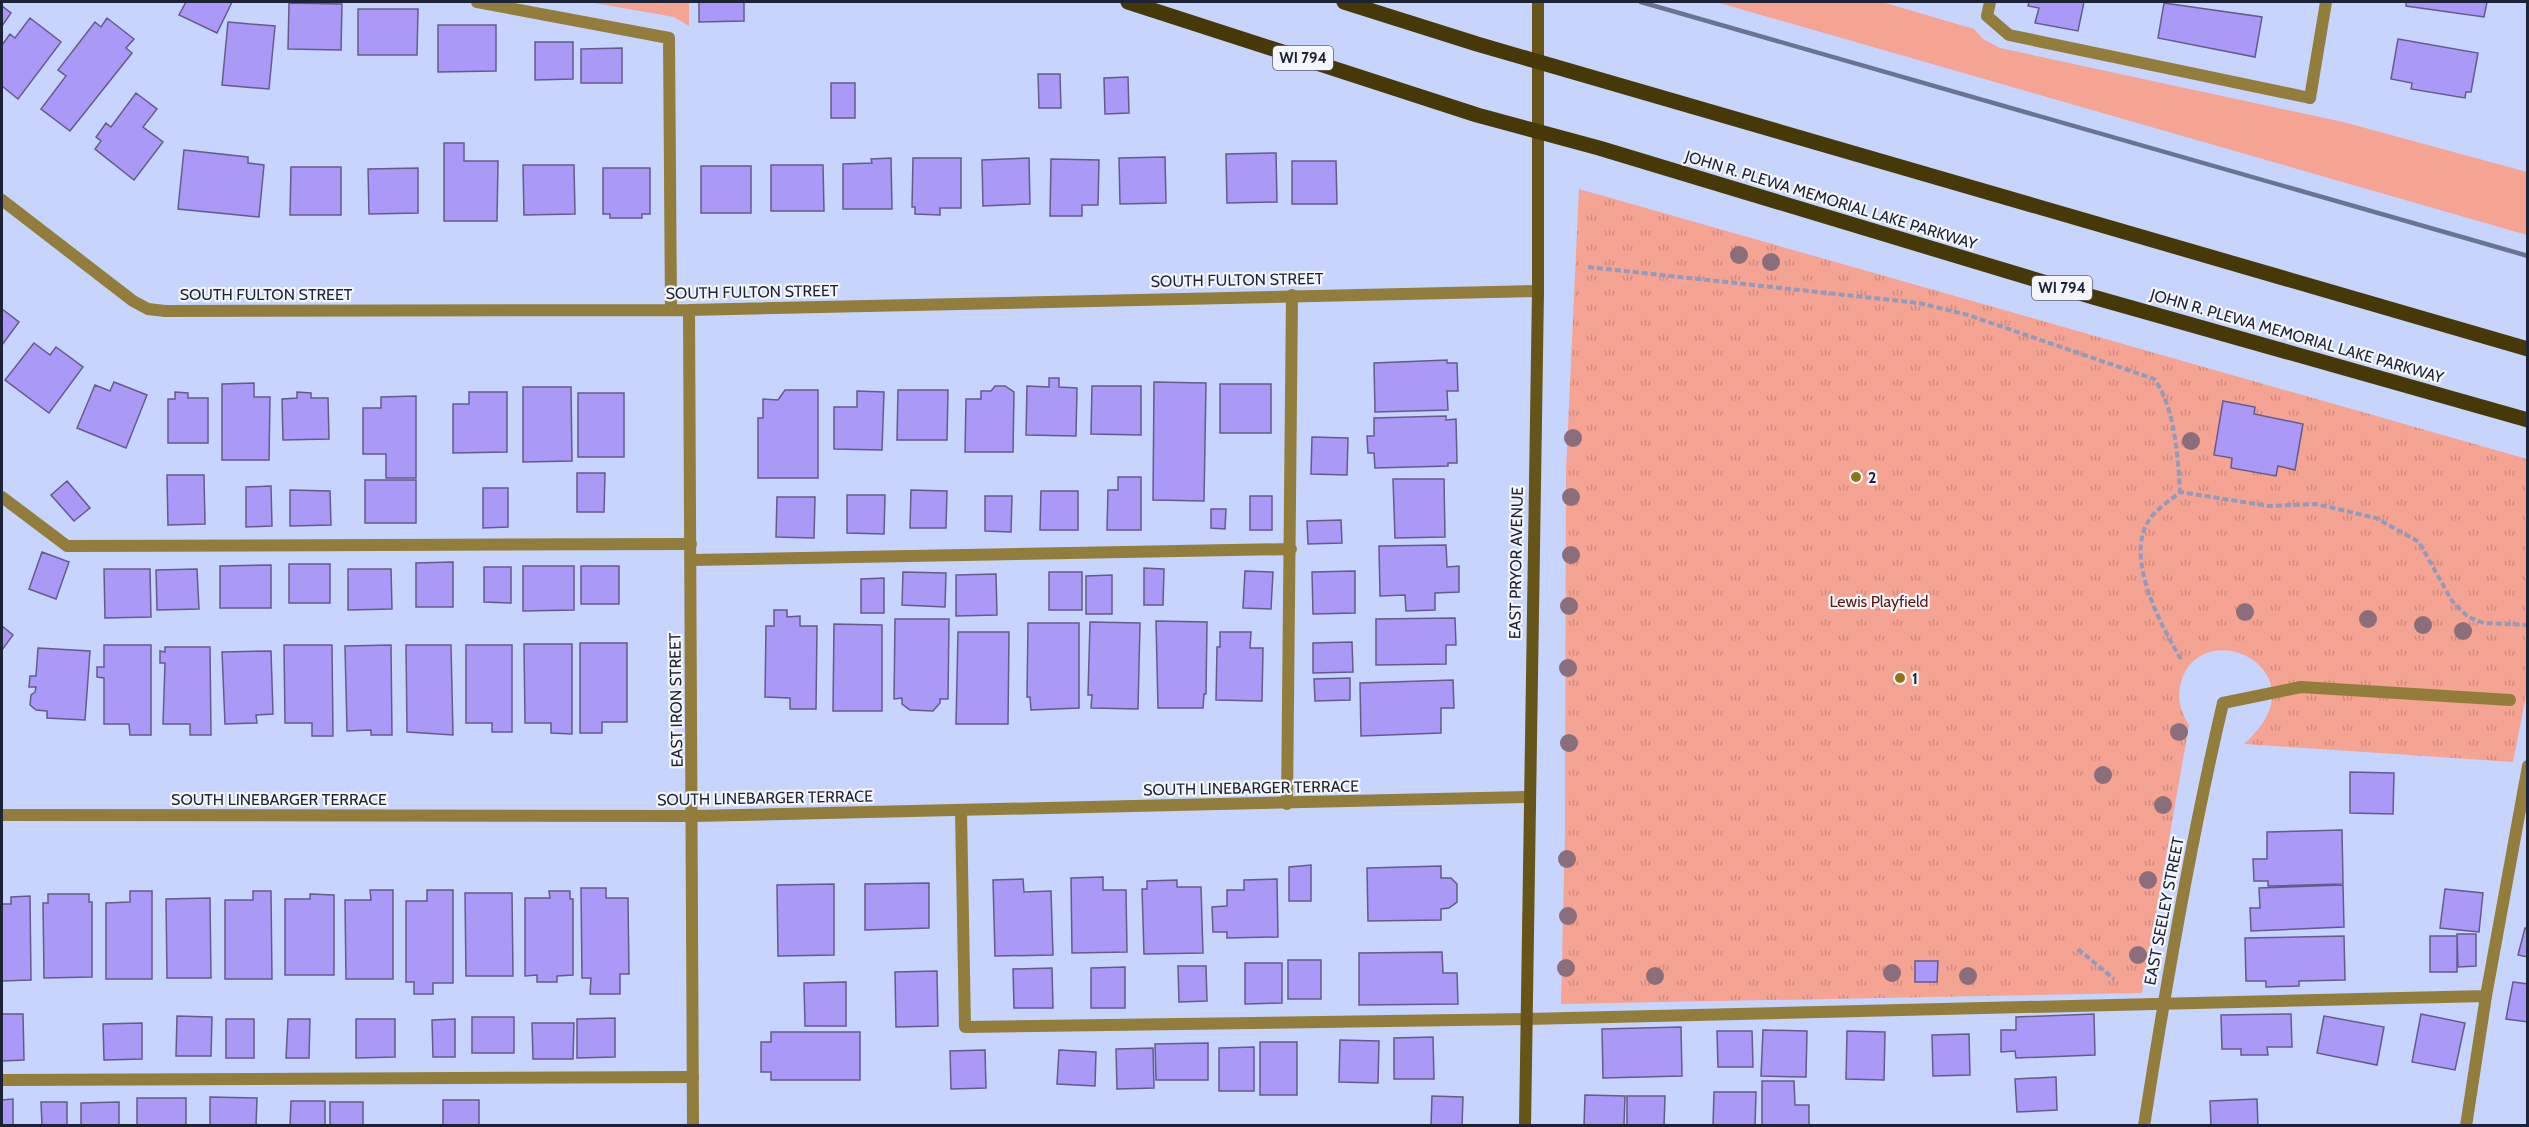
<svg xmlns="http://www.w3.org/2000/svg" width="2529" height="1127" font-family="Cabin,sans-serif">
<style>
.green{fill:#f5a393}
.park{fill:url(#park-tufts)}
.building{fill:#aa99f6;stroke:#645b8b;stroke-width:1.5}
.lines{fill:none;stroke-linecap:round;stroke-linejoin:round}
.path{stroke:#909bbe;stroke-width:4;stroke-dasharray:6 3;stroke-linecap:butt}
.lane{stroke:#927d3d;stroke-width:12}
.street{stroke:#927d3d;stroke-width:12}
.secondary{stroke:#665419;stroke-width:12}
.primary{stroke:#463807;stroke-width:15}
.rail{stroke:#6a7491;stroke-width:4.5}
.tree{fill:#8b6e7b}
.poi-dot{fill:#8e7418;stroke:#f4f6fc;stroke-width:2}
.labels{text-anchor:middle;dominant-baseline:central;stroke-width:4.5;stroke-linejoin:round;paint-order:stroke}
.shield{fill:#f4f6fc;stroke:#5e6271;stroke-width:1.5}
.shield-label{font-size:15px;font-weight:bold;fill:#1d2336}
.street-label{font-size:16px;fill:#1d2336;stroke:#f4f6fc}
.poi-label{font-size:16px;font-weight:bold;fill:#1d2336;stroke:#f4f6fc;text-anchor:start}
.park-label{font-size:16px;fill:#5b1a10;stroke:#f4f6fc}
</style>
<defs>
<pattern id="park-tufts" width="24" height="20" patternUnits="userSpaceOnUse" patternTransform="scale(1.5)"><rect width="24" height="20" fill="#f5a393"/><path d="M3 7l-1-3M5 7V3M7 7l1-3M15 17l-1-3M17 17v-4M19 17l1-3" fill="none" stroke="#d28c7f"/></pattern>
</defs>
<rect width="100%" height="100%" fill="#c6d4fe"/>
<path class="green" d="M589,2H689V26L674,17Z
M1716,2H1882L1974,29L1983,39L2000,48L2343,122L2527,172V235Z"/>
<path class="park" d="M1579,189L2527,459L2528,686L2513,762L2244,744C2327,671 2202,611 2181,682C2177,698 2180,711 2189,725L2142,993L1561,1004L1565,832L1566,471Z"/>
<path class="building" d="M186,2H232L217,33L179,15Z
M699,2H744V21L699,22Z
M2029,2H2084L2078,31L2035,23L2039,8L2028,6Z
M2406,2H2487L2484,17L2406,6Z
M289,3L342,4L341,50L288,49Z
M2164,3L2262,17L2255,57L2158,38Z
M2,6L11,13L2,26Z
M358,9H418L417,55H358Z
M30,18L61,42L18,99L2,86V45L10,34L15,38Z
M107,18L134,39L126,48L132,53L70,131L41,109L66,76L58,70L95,22L101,27Z
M228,22L275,26L269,89L222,85Z
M438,25H496V71L438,72Z
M2398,39L2478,53L2471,92H2466L2465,98L2411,89L2412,83L2391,79Z
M535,42H573V79L535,80Z
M622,48V83H581V49Z
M1038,74H1060L1061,108H1039Z
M1128,77L1129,113L1105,114L1104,78Z
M831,83H855V118H831Z
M136,93L157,109L143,127L163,142L134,180L95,149L101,141L96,137L106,123L111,127Z
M444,143H464V161H498L497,221H444Z
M184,150L248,157V163L264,165L259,217L178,209Z
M1276,153L1277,202L1227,203L1226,154Z
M1165,157L1166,203L1120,204L1119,158Z
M891,158L892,209H843V164L872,163L871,159Z
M913,158H961V208H940V215L915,214V207H912Z
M1029,158L1030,204L983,206L982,160Z
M1051,159L1099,160L1098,205H1082V216H1050Z
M1292,161H1336L1337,204H1292Z
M523,165H574L575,214L524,215Z
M771,165H823L824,211H771Z
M701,166H751V213H701Z
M291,167H341V215H290Z
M418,168V213L369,214L368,169Z
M603,168H650V214H642V218H610V214H603Z
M2,309L19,322L2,345Z
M34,343L50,355L56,347L83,367L49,413L5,380Z
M1447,360V363H1457L1458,391H1447L1448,410L1375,412L1374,363Z
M1049,378H1059V387L1077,388L1076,436L1026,435L1027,386L1049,387Z
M114,382L147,395L126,448L77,428L95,385L110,391Z
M1154,382L1206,383L1204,501L1153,500Z
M254,383V397H270L269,460H222V384Z
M1220,384H1271V433H1220Z
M995,386H1005L1014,392L1013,452H965L966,399H981V391H991Z
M1092,386H1141V435L1091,434Z
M523,387H571L572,461L523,462Z
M785,390H818V478H758V418H763V399L778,400Z
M898,390H948L947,440H897Z
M857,391L884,392L882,450L834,449V407H857Z
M175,392L188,393V398H208V443H168V399H175Z
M297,392L311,393V398H328L329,439L283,440L282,399L297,398Z
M469,392H507V452L453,453V404H469Z
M578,393H624V457H578Z
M416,396V478H386V454H363V408H381V397Z
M2223,401L2255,407L2254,414L2303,424L2295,470L2278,466L2276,476L2231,468L2232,458L2214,455Z
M1446,416V420L1456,419L1457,463H1448V466L1375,468L1374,453H1368L1367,436H1374V418Z
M1312,437L1348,438L1347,475L1311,474Z
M577,473H605L604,512H577Z
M167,475H204L205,524L168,525Z
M1118,477H1141V530H1107L1108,490H1118Z
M1393,479H1444L1445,537L1395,538Z
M365,480H416V523H365Z
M67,481L90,508L74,521L51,495Z
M271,486L272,526L246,527V487Z
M483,488H508V527L483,528Z
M290,490L330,491L331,525L290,526Z
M911,490L947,491L946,528H910Z
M1041,491H1078V530H1040Z
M847,495H885L884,534L847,533Z
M985,496H1012L1011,532L985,531Z
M1250,496H1272V530H1250Z
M777,497H815L814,538L776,537Z
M1211,509H1226L1225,529L1211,528Z
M1341,520L1342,543L1308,544L1307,521Z
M1446,545L1447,567L1459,566V592L1435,593V610L1406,611L1405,595L1380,596L1379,546Z
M42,552L69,562L56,599L29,589Z
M453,562V607H416V563Z
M289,564H330V603H289Z
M271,565V608H220V566Z
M523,566H574V610L523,611Z
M581,566H619V604H581Z
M484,567H511V603L484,602Z
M1144,568L1164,569L1163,605H1144Z
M104,569H150L151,617L105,618Z
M197,569L199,609L157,610L156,570Z
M348,569H391L392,609L348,610Z
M1245,571L1273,572L1271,609L1243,608Z
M1355,571V613L1313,614L1312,572Z
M903,572L946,573L945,607L902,605Z
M1049,572H1082V610H1049Z
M996,574L997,615L956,616V575Z
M1112,575V614H1086V576Z
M884,578V613H861V579Z
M774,610H787V617L800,616V626H817L816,709H790V698L765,697L766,626H774Z
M1455,618L1456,645H1446V664L1376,665V619Z
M895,619H949L948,699H940V703L933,711L910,710L902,704V698L894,699Z
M1156,621L1207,622L1206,694H1204L1203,708H1158Z
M1090,622L1140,623L1138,709L1091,708L1092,695H1088Z
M1028,623H1079V708L1031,710L1030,697H1027Z
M834,624L882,625V711H833Z
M2,626L13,635L2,650Z
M958,632H1009L1008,724H956Z
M1220,632H1251L1250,648H1263L1262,701L1216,700L1217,647H1220Z
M1352,642L1353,672L1313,673V643Z
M580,643H627V722H602V733H580Z
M524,644H572V734L551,733V723H525Z
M104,645H151V735H130L129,724H104V678L97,677V667H104Z
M284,645H332L333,736H312V723H285Z
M391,645L392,735H371V730L347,731L345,646Z
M406,645H451L453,735L407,732Z
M466,645H512V732H492V723H466Z
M165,647H210L211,735H190V724H163L165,663H160V651L165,652Z
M38,648L90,651L85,720L47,718V711L36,710L30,705L31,695L35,692L36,687H29L30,676H36Z
M271,651L273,714L256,715L257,723L225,724L222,652Z
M1350,678V700L1315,701L1314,679Z
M1453,680L1454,708H1441V733L1361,736L1360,683Z
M2350,772L2394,773L2393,814L2350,813Z
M2342,830L2343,884L2268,886V881H2254L2253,859H2267V832Z
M1311,865V901H1289V867Z
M1441,866V878H1451L1457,884V902L1449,908L1441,909V920L1368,921L1367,868Z
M1103,877V890H1126L1127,952L1072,953L1071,878Z
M1023,879L1024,892L1051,891L1053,955L995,956L993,880Z
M1277,879L1278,937L1227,938V932H1213L1212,907L1227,906V890H1244V880Z
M1177,880V887H1201L1203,953L1144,954L1142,889H1147V881Z
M929,883V928L865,930V884Z
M834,884V955L778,956L777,885Z
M2343,885L2344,927L2251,931L2250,908H2260L2259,888Z
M581,888H606V898H628L629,974H620V994H590L591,978H582Z
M2445,889L2483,893L2479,932L2440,928Z
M370,890H393V979H346L345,900H371Z
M427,890H453V983H433V994H414V982H406V901H427Z
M130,891H152V979H106V903L130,902Z
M253,891H271L272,979H225V900H253Z
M549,891H570V899H573V975L557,976V982H537V975L525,976V898H550Z
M465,893H512L513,976H466Z
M48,894H89V902H92V977L44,978L43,903H48Z
M310,894L334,895V975H285V899H310Z
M30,896L31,980L2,981V904H11V897Z
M210,898L211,978H167L166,899Z
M2525,928L2528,929V957L2518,955Z
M2457,934H2476V966L2458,967Z
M2344,936L2345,980L2299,981V986L2266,987V981H2246L2245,938Z
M2430,936H2457V972H2430Z
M1442,952L1443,973H1457L1458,1004L1359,1005V953Z
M1288,960H1321V999H1288Z
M1915,961H1938L1937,982H1915Z
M1245,963H1282V1003L1245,1004Z
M1178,966H1206L1207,1001L1179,1002Z
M1125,967V1008H1091V968Z
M1052,968L1053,1008H1014L1013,969Z
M937,971L938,1026L896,1027L895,972Z
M846,982V1026H805L804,983Z
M2513,982L2528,984V1022L2506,1019Z
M2,1014H23L24,1060L2,1061Z
M2094,1014L2095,1055L2016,1058L2015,1051L2001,1052V1030H2016V1017Z
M2291,1014L2292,1047H2267L2268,1055H2241V1049H2222L2221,1015Z
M2421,1014L2465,1023L2455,1070L2412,1062Z
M177,1016L212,1017L211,1056H176Z
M2324,1016L2384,1027L2377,1065L2317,1053Z
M472,1017H514V1053H472Z
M615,1018V1057L577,1058V1019Z
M226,1019H254V1058H226Z
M288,1019H310L309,1058H286Z
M356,1019H395V1057L356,1058Z
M455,1019V1057H433L432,1020Z
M142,1023V1059L104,1060L103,1024Z
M532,1023H574L573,1059H533Z
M1681,1027L1682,1076L1603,1078L1602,1029Z
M1763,1030L1807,1031L1806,1077L1761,1076Z
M1717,1031H1752L1753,1067H1718Z
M1847,1031L1885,1032L1884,1080L1846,1079Z
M771,1032H860V1080H771V1072H761V1042H771Z
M1969,1034L1970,1075L1933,1076L1932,1035Z
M1433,1037L1434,1079H1394V1038Z
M1340,1040L1379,1041L1378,1083L1339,1082Z
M1260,1042H1297V1095H1260Z
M1208,1043V1080H1156L1155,1044Z
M1254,1047V1091H1219V1048Z
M1153,1048L1154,1088L1117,1089L1116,1049Z
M985,1050L986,1088L951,1089L950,1051Z
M1059,1050L1096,1052L1095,1086L1057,1084Z
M2056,1077L2057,1110L2017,1112L2015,1079Z
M1762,1081H1794L1795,1105H1809V1126H1762Z
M1714,1092H1756L1755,1126H1713Z
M1585,1095L1625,1096L1624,1126H1584Z
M1432,1096L1463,1097L1462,1126H1431Z
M1627,1096H1665L1664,1126H1627Z
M210,1097L257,1098L256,1126H210Z
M137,1098H186V1126H137Z
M13,1099V1126H2V1100Z
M2257,1099L2258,1126H2211L2210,1101Z
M443,1100H479V1126H443Z
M291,1101H325V1126H290Z
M41,1102H67V1126H42Z
M119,1102V1126H81V1103Z
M330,1102H363V1126H330Z"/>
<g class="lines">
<path class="path" d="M1588,267L1919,303L1968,315L2154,379C2175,406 2178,458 2180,492
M2181,659C2161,626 2124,557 2149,520C2156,509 2171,500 2180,492L2269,506L2316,504L2376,518L2419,542L2452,601L2468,617L2484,623L2528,625
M2078,949L2114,979"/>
<path class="lane" d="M477,2L669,38L671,310
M1990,2L1987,16L2009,35L2310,98
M2,497L67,546L691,544
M691,560L1291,549
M2223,703L2301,687L2510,700
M1287,804L1292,295
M961,811L965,1027L1527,1019L2486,996
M2,1080L693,1077
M2466,1126L2486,996L2528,766"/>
<path class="street" d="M2310,98L2326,2
M2,200L133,301L148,309L165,311L689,310L1538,291
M689,310L693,1126
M2,815L693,816L1528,797
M2144,1126C2166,984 2190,843 2223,703"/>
<path class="secondary" d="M1525,1126L1538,291V2"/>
<path class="primary" d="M1128,2L1477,115L1599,148L2093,297L2528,420
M1344,2L1477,44L2528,349"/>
<path class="rail" d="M1641,2L2528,256"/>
</g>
<g class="tree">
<circle cx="1739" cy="255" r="9"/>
<circle cx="1771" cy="262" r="9"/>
<circle cx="1573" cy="438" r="9"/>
<circle cx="2191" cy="441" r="9"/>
<circle cx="1571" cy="497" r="9"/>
<circle cx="1571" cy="555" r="9"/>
<circle cx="1569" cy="606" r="9"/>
<circle cx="2245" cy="612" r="9"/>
<circle cx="2368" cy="619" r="9"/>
<circle cx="2423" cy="625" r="9"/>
<circle cx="2463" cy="631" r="9"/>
<circle cx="1568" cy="668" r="9"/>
<circle cx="2179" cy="732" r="9"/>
<circle cx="1569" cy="743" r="9"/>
<circle cx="2103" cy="775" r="9"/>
<circle cx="2163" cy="805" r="9"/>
<circle cx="1567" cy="859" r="9"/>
<circle cx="2148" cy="880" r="9"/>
<circle cx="1568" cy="916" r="9"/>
<circle cx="2138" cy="955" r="9"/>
<circle cx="1566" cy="968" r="9"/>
<circle cx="1892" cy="973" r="9"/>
<circle cx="1655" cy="976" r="9"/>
<circle cx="1968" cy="976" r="9"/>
</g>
<g class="poi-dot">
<circle cx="1856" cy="477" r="6"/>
<circle cx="1900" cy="678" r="6"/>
</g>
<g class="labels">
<g class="shield">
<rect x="1273" y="46" width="60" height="24" rx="4.5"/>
<rect x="2032" y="276" width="60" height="24" rx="4.5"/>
</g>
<g class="shield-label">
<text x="1303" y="58">WI 794</text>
<text x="2062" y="288">WI 794</text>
</g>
<g class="street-label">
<text transform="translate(1831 200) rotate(17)">JOHN R. PLEWA MEMORIAL LAKE PARKWAY</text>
<text transform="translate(1237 280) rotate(-1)">SOUTH FULTON STREET</text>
<text transform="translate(752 292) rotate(-1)">SOUTH FULTON STREET</text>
<text x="266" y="294">SOUTH FULTON STREET</text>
<text transform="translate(2297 336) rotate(16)">JOHN R. PLEWA MEMORIAL LAKE PARKWAY</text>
<text transform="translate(1516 563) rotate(-89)">EAST PRYOR AVENUE</text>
<text transform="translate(676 700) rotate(-91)">EAST IRON STREET</text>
<text transform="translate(1251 788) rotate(-1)">SOUTH LINEBARGER TERRACE</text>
<text transform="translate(765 798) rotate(-1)">SOUTH LINEBARGER TERRACE</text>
<text x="279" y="799">SOUTH LINEBARGER TERRACE</text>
<text transform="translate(2164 911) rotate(-79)">EAST SEELEY STREET</text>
</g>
<g class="poi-label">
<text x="1868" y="477">2</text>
<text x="1912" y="678">1</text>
</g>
<g class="park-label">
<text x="1879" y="601">Lewis Playfield</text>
</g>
</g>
<rect width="2529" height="1127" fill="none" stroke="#1d2336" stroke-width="6"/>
</svg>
